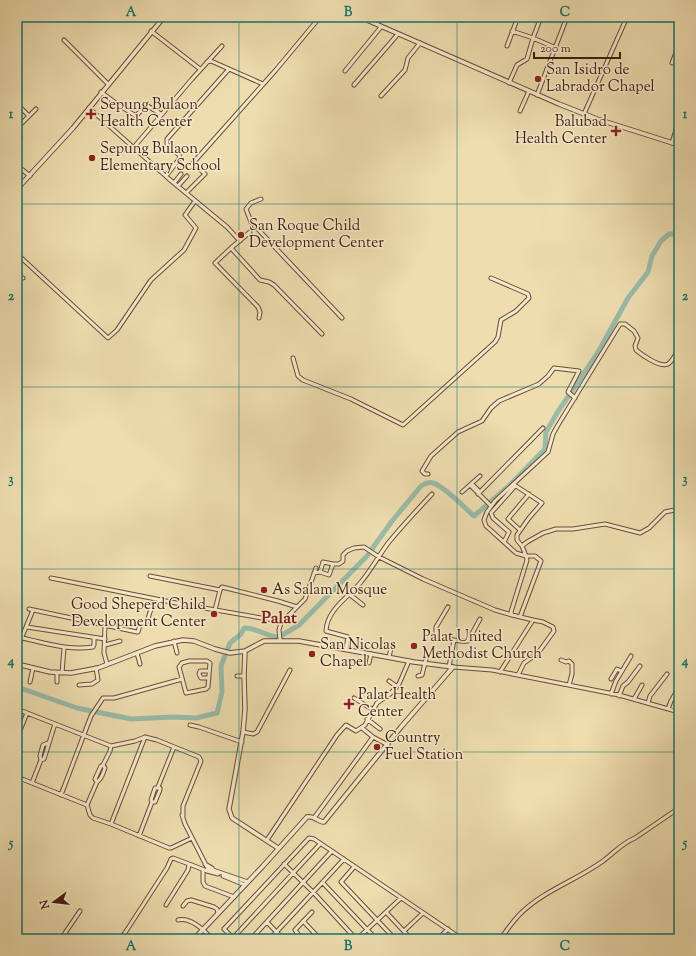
<svg xmlns="http://www.w3.org/2000/svg" width="696" height="956" font-family="'Sorts Mill Goudy',serif">
<style>
.lines{fill:none;stroke-linecap:round;stroke-linejoin:round}
.river{stroke:#99bcaa;stroke-width:5}
.minor-casing{stroke:#6a4c36;stroke-width:5}
.tertiary-casing{stroke:#6a4c36;stroke-width:5.5}
.minor{stroke:#f4e9cb;stroke-width:3}
.tertiary{stroke:#f4e9cb;stroke-width:3.5}
.grid{fill:none;stroke:#0f766e;stroke-width:1;stroke-opacity:0.55}
.poi-dot{fill:#8f2418;stroke:#f4e9cb;stroke-width:1.5}
.labels{text-anchor:middle;dominant-baseline:central;stroke-width:3;stroke-linejoin:round;paint-order:stroke}
.poi-label{font-size:15px;fill:#3e1c0d;stroke:#f4e9cb;text-anchor:start}
.quarter-label{font-size:17px;font-weight:bold;fill:#7a1f14;stroke:#f4e9cb}
.neatline{fill:none;stroke:#0f766e;stroke-width:1.5}
.grid-label{font-size:13px;text-anchor:middle;font-weight:bold;fill:#0f766e}
</style>
<rect width="100%" height="100%" fill="#eeddaf"/>
<filter id="stains"><feTurbulence type="fractalNoise" baseFrequency=".005" numOctaves="4"/><feColorMatrix values="0 0 0 0 .2 0 0 0 0 .09 0 0 0 0 .02 0 0 0 .5 -.17"/></filter>
<radialGradient id="worn" r=".72"><stop offset=".6" stop-color="#630" stop-opacity="0"/><stop offset="1" stop-color="#630" stop-opacity=".3"/></radialGradient>
<g class="lines">
<path class="river" d="M17,687L77,708L131,719L174,717L196,718L217,713L222,692L221,666L230,643L241,634L244,628C256,627 266,637 279,637L299,625L367,556L392,521L421,486C425,484 428,481 433,483C444,486 464,507 474,516L510,485L545,449L546,432L557,413L597,354L628,298L648,272L652,256L661,241L669,234H679"/>
<defs>
<path id="minor" d="M151,31L200,69
M512,31L533,38L541,17
M64,40L108,84
M507,46L518,17
M207,62L211,61L263,84
M672,63L679,45
M345,71L381,27
M509,83L517,65L527,59L533,38L556,48
M354,85L398,34
M101,92L117,104L136,116L146,105L161,114
M537,95L567,17
M381,96L405,70L408,58L420,43
M21,108L29,116
M89,108L169,179L227,227L240,241
M520,111L529,91
M584,114L627,17
M17,128L36,109
M17,141L20,138
M672,143L679,120
M134,147L192,79L222,46
M19,167L30,176
M166,176L180,158L179,155L167,144V139L229,69
M174,183L181,174
M178,186L187,176
M186,193L205,174L193,163L275,71L320,17
M261,199L251,203L246,209L251,222L342,318
M250,232L231,248L215,263L258,307L260,312L259,318
M231,248L260,280L269,282L274,285L322,334
M17,254L108,338L117,330L151,280L184,250L196,228L185,215L195,201
M17,278H23
M293,358L298,376L303,380L351,399L403,425L495,342L498,337L501,320L516,311L529,298L528,294L491,278
M428,474H425L422,471L431,456L458,432L482,421L491,408L499,401L539,384L548,376L554,368L579,371L568,392L575,398
M472,484L480,492
M513,484L542,503L529,518L517,535V540L522,546
M470,485L491,506
M462,492L480,476
M478,494L543,428
M520,530L508,519L529,494
M504,542L509,532L493,518L491,513L515,486
M333,564H339L343,561V555L347,551L354,548L364,547L379,557L423,579L495,610L512,615
M314,573L320,572L329,575L333,564L323,562L320,572
M150,576L220,590
M51,578L181,604L273,620L281,623
M349,594L363,605
M448,607L436,627V632C440,639 461,642 468,641L480,619
M29,609L137,632H138L140,625L145,624C149,620 148,617 150,612C151,606 159,602 164,600
M215,610L220,590L222,587L278,601L297,607
M520,617L541,561L535,556H526L522,546L527,542L543,533L556,529H573L605,524L640,533L649,528L665,512L679,509
M105,625L104,653L107,664
M27,627L105,639
M22,638C46,643 68,651 93,647L94,645V638
M280,640L279,630L281,623L305,599L316,568
M174,641L177,653
M105,645L120,641
M17,649L33,610
M346,649L348,637L326,631C327,609 349,597 361,582C371,570 379,555 389,542C403,525 417,510 432,494
M137,653L140,664
M389,657L392,644
M561,660L566,662L569,661L572,664V674L569,685
M189,661H207L210,663L208,687L206,689L186,693L179,667L182,663Z
M369,663L371,654
M449,667L454,640
M453,667L492,670L543,680L619,695L679,712
M500,672L533,620L512,615L511,612L527,560L526,556L516,553L486,526L484,520L487,512L495,501L548,452L553,434L558,425L620,324H625L634,331L638,338L635,346L636,350C642,355 660,368 668,364C673,361 676,353 679,348
M62,673L64,648
M518,675L524,663L538,653L554,631L553,627L543,622L533,620
M237,676H244
M418,676L422,675L427,655
M209,678H201L199,674L200,671H209
M611,679L617,669L621,671
M389,681L396,686
M30,682L33,668
M57,682V673
M79,685L92,684L98,680L96,668
M611,694L616,681L631,656
M619,696L623,686L628,682L640,666
M354,698L373,710
M634,699L642,685
M648,703L650,696L667,674
M17,709L111,746L135,741L145,737L157,740L199,757L201,761L183,806V816L182,815L185,824L207,867L210,871L213,870L248,882
M668,709L671,701L679,687
M367,719L380,729
M190,725L199,727L242,742
M362,728L373,737L388,745
M243,732L253,734L257,732L290,670
M17,738L27,713
M111,746L110,751L103,765L101,766L95,779L97,782L87,805L90,815L93,818L111,824L169,848H171L192,838
M41,760L40,756L43,745L48,743
M17,777L87,805
M97,782C102,779 103,773 105,768L103,765
M32,783L41,760L44,759C48,747 51,736 55,724
M158,787L174,747
M61,795L91,716L103,698H114L182,679
M314,818L373,737
M111,824L145,737
M139,836L152,802H155L160,790V788H155L151,800L152,802
M267,840L337,735L346,725L356,731L365,725L377,703L390,694L399,684L409,661
M205,864L212,868L213,870
M284,864L313,892L356,939
M354,867L341,882L342,883L395,939
M203,870V882L205,886L234,897
M223,876L245,885
M323,883L376,939
M166,905L188,870L189,864L207,871L218,874
M183,906L187,901L191,900L214,907L217,909L218,913
M386,912L411,939
M178,920C191,917 204,930 212,939
M303,921L320,939
M267,922L283,939
M404,931L423,913
M124,934L131,939
M233,938L320,844
M61,939L80,911
M121,939L167,868L171,859L173,858L189,864
M158,939H159
M234,939L224,929L309,838L314,839L462,939
M251,939L331,852
M270,939L344,859
M302,939L295,930L312,912
M357,939L401,898
M438,939L448,929
M504,939V934C509,927 515,919 521,913C545,890 577,880 603,861C614,853 622,843 635,838L679,808"/>
<path id="tertiary" d="M360,17L559,104L597,119L679,145
M17,189L73,128L164,17
M245,651L244,676L245,709L243,732L229,809L232,818L278,848
M17,664L50,672L71,673L98,668L155,646L183,640L194,641L215,649L230,653L245,651L264,641H299L414,662L453,667
M194,939L263,866L307,817C314,815 318,822 324,822L401,727L453,667"/>
</defs>
<use href="#minor" class="minor-casing"/>
<use href="#tertiary" class="tertiary-casing"/>
<use href="#minor" class="minor"/>
<use href="#tertiary" class="tertiary"/>
</g>
<path class="grid" d="M239,17V939M457,17V939M17,204H679M17,387H679M17,569H679M17,752H679"/>
<g class="poi-dot">
<circle cx="538" cy="79" r="4"/>
<path d="M89 108h4v4h4v4h-4v4h-4v-4h-4v-4h4z"/>
<path d="M614 125h4v4h4v4h-4v4h-4v-4h-4v-4h4z"/>
<circle cx="92" cy="158" r="4"/>
<circle cx="241" cy="235" r="4"/>
<circle cx="264" cy="590" r="4"/>
<circle cx="214" cy="614" r="4"/>
<circle cx="414" cy="646" r="4"/>
<circle cx="312" cy="654" r="4"/>
<path d="M347 698h4v4h4v4h-4v4h-4v-4h-4v-4h4z"/>
<circle cx="377" cy="747" r="4"/>
</g>
<g class="labels">
<g class="poi-label">
<text x="546" y="70">San Isidro de<tspan x="546" dy="17">Labrador Chapel</tspan></text>
<text x="100" y="105">Sepung Bulaon<tspan x="100" dy="17">Health Center</tspan></text>
<text x="607" y="122" text-anchor="end">Balubad<tspan x="607" dy="17">Health Center</tspan></text>
<text x="100" y="149">Sepung Bulaon<tspan x="100" dy="17">Elementary School</tspan></text>
<text x="249" y="226">San Roque Child<tspan x="249" dy="17">Development Center</tspan></text>
<text x="272" y="590">As Salam Mosque</text>
<text x="206" y="605" text-anchor="end">Good Sheperd Child<tspan x="206" dy="17">Development Center</tspan></text>
<text x="422" y="637">Palat United<tspan x="422" dy="17">Methodist Church</tspan></text>
<text x="320" y="645">San Nicolas<tspan x="320" dy="17">Chapel</tspan></text>
<text x="358" y="695">Palat Health<tspan x="358" dy="17">Center</tspan></text>
<text x="385" y="738">Country<tspan x="385" dy="17">Fuel Station</tspan></text>
</g>
<g class="quarter-label">
<text x="279" y="619">Palat</text>
</g>
</g>
<rect width="696" height="956" fill="none" stroke="#eeddaf" stroke-width="44"/>
<g transform="translate(54 902) rotate(255)" stroke="#f4e9cb" stroke-width="3" paint-order="stroke">
<path d="M0-3L7 15L0 10L-7 15Z" fill="#3e1c0d"/>
<text y="-6" font-size="11" font-weight="bold" text-anchor="middle" fill="#3e1c0d">N</text>
</g>
<path d="M534 52v6h86v-6" fill="none" stroke="#3e1c0d" stroke-width="2"/>
<text x="540" y="52" font-size="12" fill="#3e1c0d" stroke="#f4e9cb" stroke-width="3" paint-order="stroke">200 m</text>
<rect x="22" y="22" width="652" height="912" class="neatline"/>
<g class="grid-label">
<text x="131" y="16">A</text>
<text x="348" y="16">B</text>
<text x="565" y="16">C</text>
<text x="11" y="118">1</text>
<text x="685" y="118">1</text>
<text x="11" y="300">2</text>
<text x="685" y="300">2</text>
<text x="11" y="483">3</text>
<text x="685" y="483">3</text>
<text x="11" y="665">4</text>
<text x="685" y="665">4</text>
<text x="11" y="847">5</text>
<text x="685" y="847">5</text>
<text x="131" y="950">A</text>
<text x="348" y="950">B</text>
<text x="565" y="950">C</text>
</g>
<rect width="100%" height="100%" filter="url(#stains)"/>
<rect width="100%" height="100%" fill="url(#worn)"/>
</svg>
